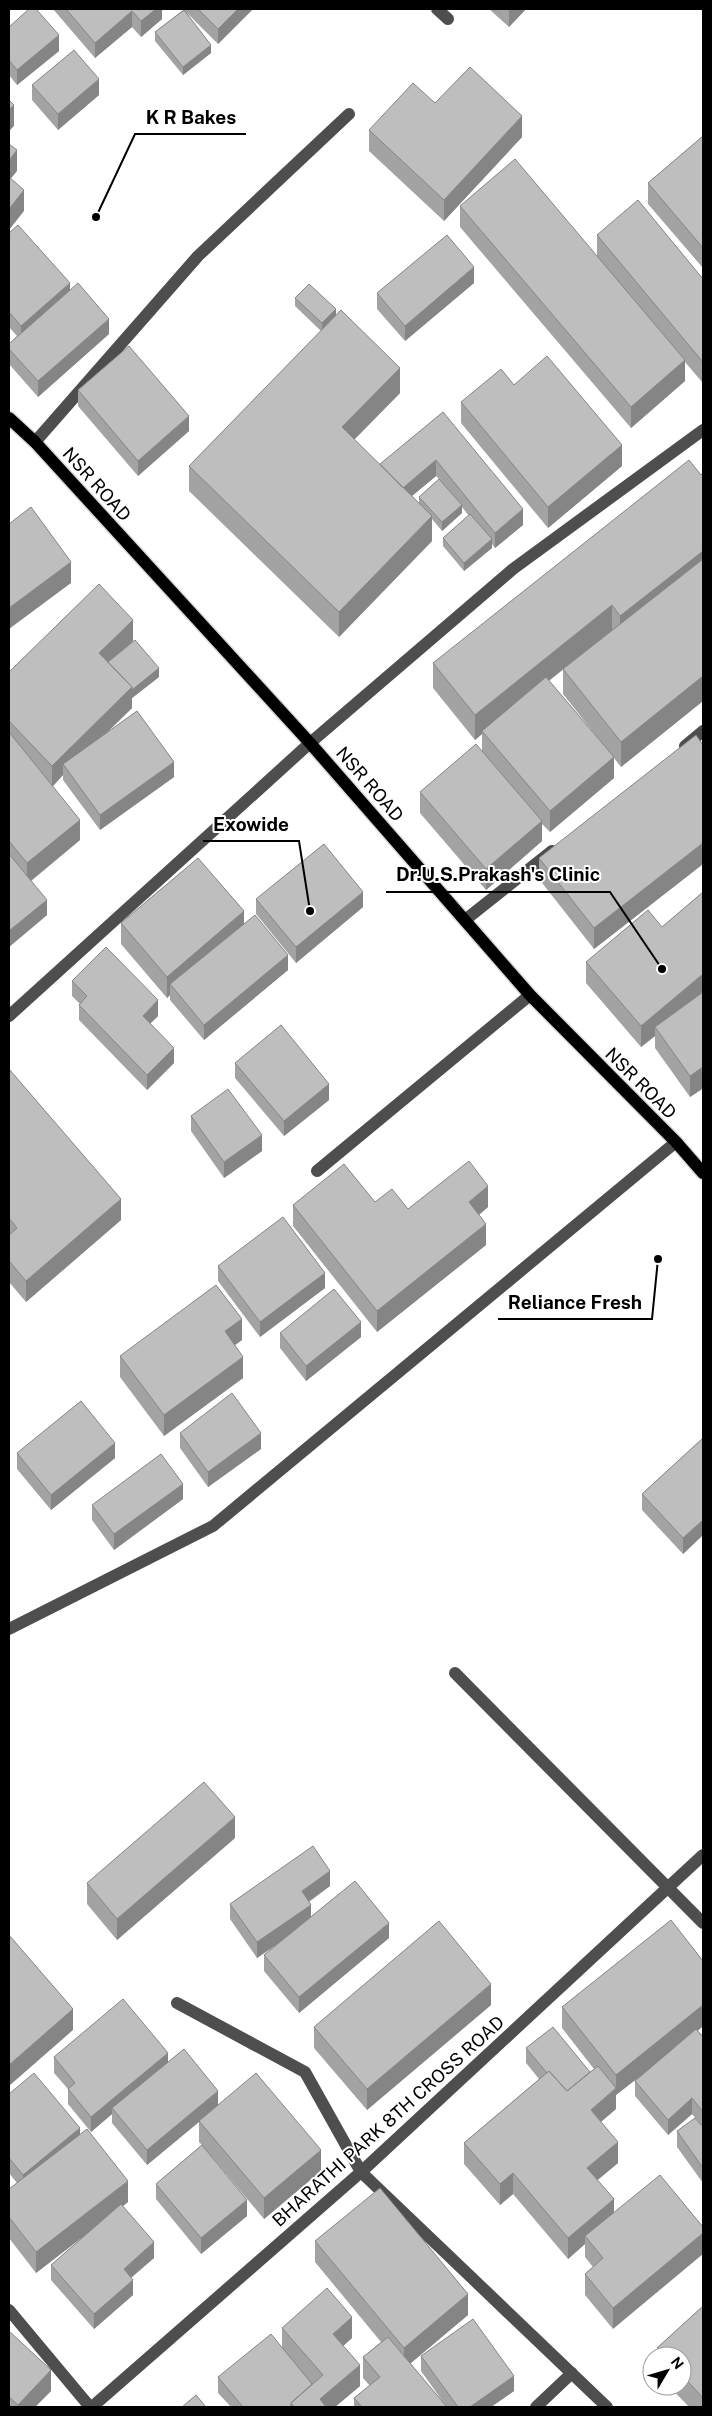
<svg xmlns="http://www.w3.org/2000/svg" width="712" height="2416" font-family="'Public Sans',sans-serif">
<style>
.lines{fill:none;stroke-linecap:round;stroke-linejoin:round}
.major-casing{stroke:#dbdbdb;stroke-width:15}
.minor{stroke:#4e4e4e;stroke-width:12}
.major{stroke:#000;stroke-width:12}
.wall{fill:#a3a3a3;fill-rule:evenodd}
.shaded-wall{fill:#858585}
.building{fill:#bebebe;stroke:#858585}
.labels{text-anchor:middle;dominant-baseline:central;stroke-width:4;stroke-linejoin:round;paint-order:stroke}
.street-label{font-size:18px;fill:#000;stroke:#fff}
.leader{fill:none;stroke:#000;stroke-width:2}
.callout-dot{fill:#000;stroke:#fff;stroke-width:2}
.callout-label{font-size:19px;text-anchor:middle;font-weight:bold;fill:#000;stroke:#fff;stroke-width:4;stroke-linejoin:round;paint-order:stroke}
</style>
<rect width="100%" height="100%" fill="#fff"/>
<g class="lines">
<defs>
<path id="major" d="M9,418L35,442L310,743L530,995L676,1142L703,1173"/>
</defs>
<use href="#major" class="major-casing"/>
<path class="minor" d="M437,9L448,19
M35,442L198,256L349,114
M685,746L703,731
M465,920L552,851
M9,1016L310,743L513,569L703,430
M317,1171L530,995
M9,1629L213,1526L676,1142
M455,1673L703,1923
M177,2003L305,2072L361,2172L607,2407
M9,2310L90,2407
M92,2407L361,2172L703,1855
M536,2407L572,2373"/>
<use href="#major" class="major"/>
</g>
<path class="wall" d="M53,9H162V19L141,37L132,27L95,58Z
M182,9H252V10L218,44L187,13L211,53L183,75L155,41V32L183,10Z
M489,9H526L509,27Z
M9,27L59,51L17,85L9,75Z
M32,85L99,95L58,130L32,100Z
M435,103L522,137L444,221L369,151V130Z
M703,136V268L648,204V183Z
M460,206L597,256V235L703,279V381L702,382L685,362V381L631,428L460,227Z
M9,233L70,290L109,334L38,397L9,364V344L17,336L9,327Z
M474,283L405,341L377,309V293Z
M295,298L336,316L400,393L354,440L380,465L443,412L523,525L495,548L492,544V548L464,571L443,546V538L469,516L462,507V513L442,531L432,519V541L339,637L189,491V466L321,331L295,306ZM436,476L439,479L419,497V503L412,496Z
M514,385L622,466L548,528L461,423V402Z
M78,390L189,431L138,476L78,406Z
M703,473V701L621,767L614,758V778L550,832L542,824V841L486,890L420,813V792L482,750V734L475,740L433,688V663ZM612,630L563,669V694L609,752L549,681Z
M133,641L127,646L159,677L132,698V708L107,732L174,777L100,830L63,780V775L53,786L80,840L31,881L47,915L9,947V672Z
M703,745V864L594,949L539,879V858Z
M703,892V1110L702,1108V1089L690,1097L655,1048V1036L641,1047L586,983V962L662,927Z
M256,899L363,907L296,963L256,914Z
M121,923H244L288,970L204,1040L170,1000V995L167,998L121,944Z
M72,981L158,1016L150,1023L174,1063L147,1090L79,1020V1005L80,1004L72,996Z
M235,1063L329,1100L284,1136L235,1078Z
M9,1069L121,1220L26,1302L9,1282Z
M191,1116L262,1151L224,1178L191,1131Z
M375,1202L408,1209L488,1207L479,1215L486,1245L377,1332L293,1226V1205Z
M218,1266L325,1288L260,1337L218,1281Z
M280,1333L361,1337L306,1381L280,1348Z
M242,1340L235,1345L243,1378L164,1436L120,1377V1356Z
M180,1433L261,1449L208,1487L180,1448Z
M703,1438V1535L683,1554L642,1510V1494Z
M17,1453L115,1458L51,1510L17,1469Z
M183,1499L114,1550L92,1520V1505Z
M235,1838L117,1940L87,1904V1883Z
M330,1886L309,1902L311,1917L389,1938L299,2013L264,1971V1955L283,1940L257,1958L230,1919V1904Z
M703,1961V2183L677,2147V2131L701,2125L692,2114L668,2135L635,2096V2081L638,2078L616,2095V2109L601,2122L618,2163L597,2180L614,2199L613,2329L585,2295V2274L593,2267L585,2257V2244L568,2259L513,2194L500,2205L464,2164V2143L539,2079L526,2063V2048L590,2072L594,2069L562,2028V2007ZM702,2027V2035L698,2031Z
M491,2005L367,2110L314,2048V2027Z
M54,2057L168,2063L218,2105L321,2171L264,2219L213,2158L247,2216L201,2254L156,2199V2184L202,2145L199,2142V2122L147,2165L112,2123V2114L91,2132L68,2104V2089L54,2073Z
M9,2094L80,2135L128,2202L123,2206L154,2258L131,2277L133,2295L94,2329L51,2280V2265L89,2232L36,2273L9,2238V2189L17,2183L9,2173Z
M315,2241L468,2315L410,2363L446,2406L421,2371V2356L514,2391L491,2407H354V2398L370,2386L363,2378V2357L381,2342L315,2262Z
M703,2306V2407H689L669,2386H682V2356H657V2348Z
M282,2328L352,2338L343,2346L360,2386L335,2407H231L218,2393V2377L282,2347Z
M9,2331L51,2391L35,2407H9Z"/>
<path class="shaded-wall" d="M156,9H162V19L141,37V21Z
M238,9H252V10L218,44V29Z
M509,9H526L509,27Z
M132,11V27L95,58V43Z
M59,35V51L17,85V70Z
M211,45V53L183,75V67Z
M99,79V95L58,130V114Z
M14,105V126L9,131V110Z
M522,116V137L444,221V200Z
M17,150V171L9,181V160Z
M24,190V211L9,230V209Z
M474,267V283L405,341V326Z
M70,283V298L21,341V326Z
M336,309V317L322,331V323Z
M109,319V334L38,397V381Z
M685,360V381L631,428V407Z
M703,360V381L702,382V361Z
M400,368V393L342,452V427Z
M189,416V431L138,476V461Z
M622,445V466L548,528V507Z
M436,460V476L401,505V489Z
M462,505V513L442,531V522Z
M523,509V525L495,548V533Z
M432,516V541L339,637V612Z
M492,539V548L464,571V563Z
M703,551V576L620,641V616Z
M71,562V583L9,629V608Z
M612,605V630L483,733L482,731V734L475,740V715Z
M133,620V641L107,666L99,653Z
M159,668V677L132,698V708L68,771L63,764V775L52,787V766L132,687Z
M703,676V701L621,767V742Z
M614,757V778L550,832V811Z
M174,762V777L100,830V815Z
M80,820V840L27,884V863Z
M542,821V841L486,890V869Z
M703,843V864L594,949V928Z
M363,892V907L296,963V947Z
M47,900V915L9,947V931Z
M244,911V932L170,984V995L167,998V977Z
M288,955V970L204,1040V1025Z
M703,974V995L655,1027V1036L641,1047V1026Z
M158,1000V1016L143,1031V1016Z
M174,1048V1063L147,1090V1075Z
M703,1067V1088L702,1087V1089L690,1097V1076Z
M329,1084V1100L284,1136V1121Z
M262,1135V1151L224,1178V1162Z
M488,1186V1207L469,1223V1202Z
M121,1199V1220L26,1302V1281Z
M486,1224V1245L377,1332V1311Z
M325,1273V1288L260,1337V1322Z
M242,1319V1340L225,1352V1331Z
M361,1322V1337L306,1381V1366Z
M243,1357V1378L164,1436V1415Z
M261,1433V1449L208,1487V1472Z
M115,1443V1458L51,1510V1495Z
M183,1484V1499L114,1550V1534Z
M703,1520V1535L683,1554V1538Z
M235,1817V1838L117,1940V1919Z
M330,1871V1886L302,1906V1891Z
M311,1905V1921L257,1958V1942Z
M389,1923V1938L299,2013V1997Z
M491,1984V2005L367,2110V2089Z
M703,2005V2026L702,2025V2027L616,2095V2109L591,2130V2110L616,2089V2075Z
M73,2009V2030L9,2086V2065Z
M168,2053V2068L112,2108V2114L91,2132V2117Z
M218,2091V2106L147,2165V2150Z
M692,2098V2114L668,2135V2120Z
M80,2128V2143L23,2190V2175Z
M618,2142V2163L587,2189V2168Z
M321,2150V2171L264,2219V2198Z
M513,2173V2194L500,2205V2184Z
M128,2181V2202L36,2273V2252Z
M614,2199V2220L585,2236V2244L568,2259V2238Z
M247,2200V2216L201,2254V2238Z
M703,2233V2254L613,2329V2308Z
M154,2242V2258L124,2284V2269Z
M133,2280V2295L94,2329V2314Z
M468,2294V2315L404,2369V2348Z
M352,2317V2338L333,2355V2334Z
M360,2365V2386L335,2407H320V2399Z
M51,2370V2391L35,2407H18V2405Z
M514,2376V2391L491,2407H470Z"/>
<path class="building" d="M29,9H36L59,35L17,70L9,60V27Z
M66,9H156L141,21L132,11L95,43Z
M198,9H238L218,29Z
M184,10L211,45L183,67L155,32Z
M74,50L99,79L58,114L32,85Z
M470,67L522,116L444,200L369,130L413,83L435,103Z
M9,100L14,105L9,110Z
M703,136V248L648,183Z
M9,144L17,150L9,160Z
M515,159L685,360L631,407L460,206Z
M9,177L24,190L9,209Z
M638,200L703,279V360L702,361L597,235Z
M18,225L70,283L21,326L9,312V233Z
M447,235L474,267L405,326L377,293Z
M78,283L109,319L38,381L9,349V344Z
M309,284L336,309L322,323L295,298Z
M341,310L400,368L342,427L432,516L339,612L189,466Z
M129,346L189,416L138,461L78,390Z
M547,356L622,445L548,507L461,402L501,369L514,385Z
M443,412L523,509L495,533L436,460L403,488L380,464Z
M689,460L701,475L703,473V551L620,616L612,605L475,715L433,663Z
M439,479L462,505L442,522L419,497Z
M31,507L71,562L9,608V524Z
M470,514L492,539L464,563L443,538Z
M703,559V676L621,742L563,669Z
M99,584L133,620L99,653L132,687L52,766L9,721V672Z
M135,640L159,668L132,690V687L108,662Z
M546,677L614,757L550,811L482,731Z
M137,711L174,762L100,815L63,764Z
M9,732L80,820L27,863L9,841Z
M696,735L703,745V843L594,928L539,858Z
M476,744L542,821L486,869L420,792Z
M324,844L363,892L296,947L256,899Z
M9,854L47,900L9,931Z
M198,858L244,911L167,977L121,923Z
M703,892V974L641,1026L586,962L648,910L662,927Z
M255,915L288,955L204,1025L170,984Z
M106,947L158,1000L143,1016L174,1048L147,1075L79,1005L87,996L72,981Z
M703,992V1067L690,1076L655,1027Z
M281,1025L329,1084L284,1121L235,1063Z
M9,1069L121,1199L26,1281L9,1261V1235L17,1228L9,1218Z
M228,1089L262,1135L224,1162L191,1116Z
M469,1161L488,1186L469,1202L486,1224L377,1311L293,1205L344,1164L375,1202L392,1189L408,1209Z
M283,1217L325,1273L260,1322L218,1266Z
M216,1285L242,1319L225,1331L243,1357L164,1415L120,1356Z
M334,1289L361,1322L306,1366L280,1333Z
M232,1393L261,1433L208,1472L180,1433Z
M81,1401L115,1443L51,1495L17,1453Z
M703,1438V1520L683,1538L642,1494Z
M161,1454L183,1484L114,1534L92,1505Z
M204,1782L235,1817L117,1919L87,1883Z
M313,1846L330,1871L302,1891L311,1905L257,1942L230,1904Z
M355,1881L389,1923L299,1997L264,1955Z
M671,1920L703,1961V2005L616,2075L562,2007Z
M439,1921L491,1984L367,2089L314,2027Z
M9,1935L73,2009L9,2065Z
M123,1999L168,2053L91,2117L68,2089L75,2083L54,2057Z
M553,2027L590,2072L567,2091L549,2071L547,2073L526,2048Z
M696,2029L703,2037V2112L692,2098L668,2120L635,2081Z
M184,2049L218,2091L147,2150L112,2108Z
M598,2066L616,2088L591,2110L618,2142L587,2168L614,2199L568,2238L513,2173L500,2184L464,2143L549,2071L567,2091Z
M34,2073L80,2128L23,2175L9,2158V2094Z
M256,2073L321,2150L264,2198L199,2121Z
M695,2118L701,2125L703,2124V2168L677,2131Z
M87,2129L128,2181L36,2252L9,2217V2189Z
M202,2145L247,2200L201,2238L156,2184Z
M660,2175L703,2227V2233L613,2308L585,2274L603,2258L585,2236Z
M380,2188L468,2294L404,2348L315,2241Z
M121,2204L154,2242L124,2269L133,2280L94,2314L51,2265Z
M327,2288L352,2317L333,2334L360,2365L320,2399L326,2407H294L291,2403L323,2375L282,2328Z
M703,2306V2398L682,2375V2356H665L657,2348Z
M473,2319L514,2376L470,2407H458L421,2356Z
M9,2331L51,2370L18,2405L9,2397Z
M271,2334L312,2384L291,2403V2407H243L218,2377Z
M388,2337L447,2407H362L354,2398L380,2377L363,2357Z
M196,2395L206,2407H182Z"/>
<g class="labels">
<g class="street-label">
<text transform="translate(97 484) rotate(48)">NSR ROAD</text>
<text transform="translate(370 784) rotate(49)">NSR ROAD</text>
<text transform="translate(641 1083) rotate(45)">NSR ROAD</text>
<text transform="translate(388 2121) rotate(-42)">BHARATHI PARK 8TH CROSS ROAD</text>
</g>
</g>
<path class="leader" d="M96 217L135 134H246M310 911L299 841H203M662 969L610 892H386M658 1259L652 1319H498"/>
<g class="callout-dot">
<circle cx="96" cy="217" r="5"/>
<circle cx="310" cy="911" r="5"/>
<circle cx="662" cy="969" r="5"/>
<circle cx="658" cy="1259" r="5"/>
</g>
<g class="callout-label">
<text x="191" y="124">K R Bakes</text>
<text x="251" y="831">Exowide</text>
<text x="498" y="881">Dr.U.S.Prakash's Clinic</text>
<text x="575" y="1309">Reliance Fresh</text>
</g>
<rect width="712" height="2416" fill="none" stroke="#000000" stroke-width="20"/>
<g transform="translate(667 2371) rotate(52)"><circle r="24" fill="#ffffff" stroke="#999999"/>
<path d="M0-4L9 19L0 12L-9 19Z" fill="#000000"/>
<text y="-8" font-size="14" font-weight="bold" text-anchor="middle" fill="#000000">N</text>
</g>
</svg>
